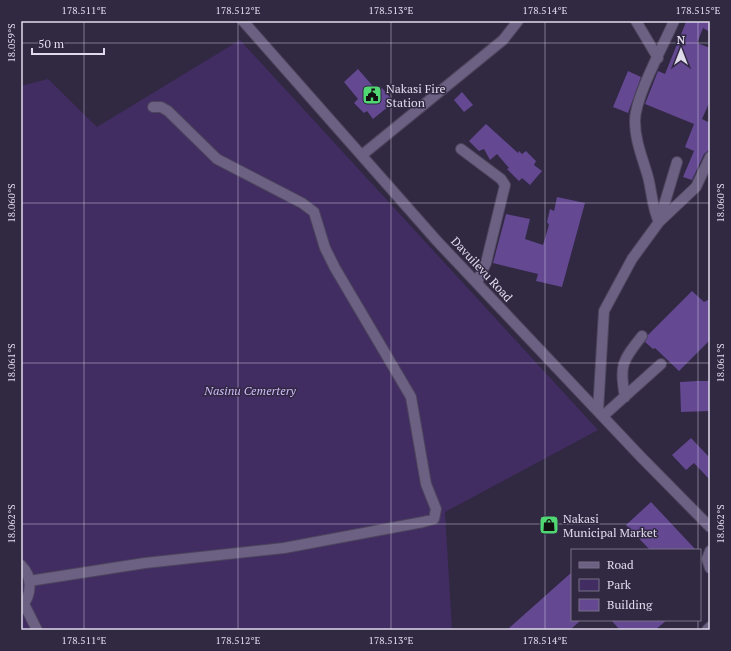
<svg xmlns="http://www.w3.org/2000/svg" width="731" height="651" font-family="'PT Serif',serif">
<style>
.green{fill:#412d61}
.building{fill:#644892}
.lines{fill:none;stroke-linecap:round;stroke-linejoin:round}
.minor-casing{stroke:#4d455d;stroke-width:12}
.minor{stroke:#6c6183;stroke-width:10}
.ticks{fill:none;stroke:#e0dbec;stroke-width:1;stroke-opacity:0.45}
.labels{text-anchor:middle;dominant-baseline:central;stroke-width:3;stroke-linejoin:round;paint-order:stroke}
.poi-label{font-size:12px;fill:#e0dbec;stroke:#312842;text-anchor:start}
.street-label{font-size:12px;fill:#e0dbec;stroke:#312842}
.park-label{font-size:12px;font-style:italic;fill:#cfbbfa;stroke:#312842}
.neatline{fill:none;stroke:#e0dbec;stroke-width:1.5}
.ticks-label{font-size:10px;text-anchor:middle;fill:#e0dbec}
</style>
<rect width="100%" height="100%" fill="#312842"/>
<path class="green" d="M240,40L598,430L445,512L452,630H21V86L48,79L97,127Z"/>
<path class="building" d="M685,21H710V32L703,28L697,43L710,48V101L702,119L710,123V149L704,154L692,180L683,177L694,151L685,147L694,124L645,104L658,71L665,74L686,22Z
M358,69L378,92L382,88L394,102L373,119L367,111L364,113L354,103L358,99L344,82Z
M628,71L641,77L628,113L613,107Z
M462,92L473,105L464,112L454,100Z
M486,124L518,153L519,151L522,154L526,151L536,161L534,165L542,171L530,185L522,178L519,181L507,169L509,168L497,154L490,160L484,149L479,151L469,141Z
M557,197L585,203L562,287L536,281L538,274L493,263L506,214L530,219L525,239L543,245L549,225L547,222L550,209L554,211Z
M692,291L704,302L710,299V340L679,371L655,348L653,349L645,342L648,335Z
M698,381H710V411L681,412L680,382Z
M691,438L710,458V480L694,463L686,470L672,455Z
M651,502L696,550H650L626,525Z
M572,572V620H581L570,630H507Z
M611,620H667L655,630H620Z"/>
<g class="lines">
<defs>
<path id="minor" d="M243,21L437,241L641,457L710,527
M636,21L658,58
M674,21C664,45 635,96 635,121C635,141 643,159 648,177C652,192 652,208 659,222L696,187L710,157
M461,149L501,179L505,185L486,263L477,282
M362,155L503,40L518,21
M625,397C619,366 622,361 642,336
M598,411L604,311L632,259L659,222L677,162
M603,416L661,364
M710,551L707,559L710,568
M21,565C33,577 32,595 21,608
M29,581L145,563L284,548L423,522L434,519L436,509L426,484L411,397L335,268L325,248L314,212L302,203L217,159L168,111L161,107H153
M24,604L37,630
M707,630L710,627"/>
</defs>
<use href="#minor" class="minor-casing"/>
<use href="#minor" class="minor"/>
</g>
<path class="ticks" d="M84,21V630M238,21V630M391,21V630M545,21V630M698,21V550M21,43H710M21,203H710M21,363H710M21,524H710M698,620V630"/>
<defs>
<symbol id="civic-square" viewBox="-11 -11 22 22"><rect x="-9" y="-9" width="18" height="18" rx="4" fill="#51d674" stroke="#312842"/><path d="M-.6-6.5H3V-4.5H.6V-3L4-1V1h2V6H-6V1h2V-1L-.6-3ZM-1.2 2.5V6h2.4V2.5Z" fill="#111"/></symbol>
<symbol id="shop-square" viewBox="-11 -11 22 22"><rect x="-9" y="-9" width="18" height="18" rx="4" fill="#51d674" stroke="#312842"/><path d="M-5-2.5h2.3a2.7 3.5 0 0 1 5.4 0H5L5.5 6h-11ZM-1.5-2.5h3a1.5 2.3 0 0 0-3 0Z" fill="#111"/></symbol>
</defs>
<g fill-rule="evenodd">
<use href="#civic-square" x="361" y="84" width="22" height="22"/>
<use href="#shop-square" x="538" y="514" width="22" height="22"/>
</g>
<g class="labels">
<g class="poi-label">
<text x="386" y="88">Nakasi Fire<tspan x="386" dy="14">Station</tspan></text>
<text x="563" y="518">Nakasi<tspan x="563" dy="14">Municipal Market</tspan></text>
</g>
<g class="street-label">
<text transform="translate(482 269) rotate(47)">Davuilevu Road</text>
</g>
<g class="park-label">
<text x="250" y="390">Nasinu Cemertery</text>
</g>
</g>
<rect width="731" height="651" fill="none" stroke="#312842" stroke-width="44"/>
<rect x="571" y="549" width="130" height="72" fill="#312842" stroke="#777086"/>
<rect x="579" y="562" width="20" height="6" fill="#6c6183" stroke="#777086"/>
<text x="607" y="569" font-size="12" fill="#e0dbec">Road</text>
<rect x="579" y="579" width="20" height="12" fill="#412d61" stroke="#777086"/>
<text x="607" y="589" font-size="12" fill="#e0dbec">Park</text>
<rect x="579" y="599" width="20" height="12" fill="#644892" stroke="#777086"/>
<text x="607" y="609" font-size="12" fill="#e0dbec">Building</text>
<g transform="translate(681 50)" stroke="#312842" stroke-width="3" paint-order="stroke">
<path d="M0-3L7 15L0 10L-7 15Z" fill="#e0dbec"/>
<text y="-6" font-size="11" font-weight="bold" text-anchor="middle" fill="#e0dbec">N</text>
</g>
<path d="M32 48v6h72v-6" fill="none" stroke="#e0dbec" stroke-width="2"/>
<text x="38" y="48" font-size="12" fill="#e0dbec" stroke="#312842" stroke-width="3" paint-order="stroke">50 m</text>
<rect x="22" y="22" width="687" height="607" class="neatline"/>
<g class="ticks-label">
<text x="84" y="14">178.511°E</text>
<text x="238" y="14">178.512°E</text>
<text x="391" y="14">178.513°E</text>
<text x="545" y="14">178.514°E</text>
<text x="698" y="14">178.515°E</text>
<text transform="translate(11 43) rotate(-90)" y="4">18.059°S</text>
<text transform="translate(11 203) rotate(-90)" y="4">18.060°S</text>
<text transform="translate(720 203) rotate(-90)" y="4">18.060°S</text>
<text transform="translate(11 363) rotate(-90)" y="4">18.061°S</text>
<text transform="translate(720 363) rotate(-90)" y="4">18.061°S</text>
<text transform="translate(11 524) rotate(-90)" y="4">18.062°S</text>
<text transform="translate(720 524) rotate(-90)" y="4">18.062°S</text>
<text x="84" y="644">178.511°E</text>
<text x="238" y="644">178.512°E</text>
<text x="391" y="644">178.513°E</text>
<text x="545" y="644">178.514°E</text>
</g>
</svg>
